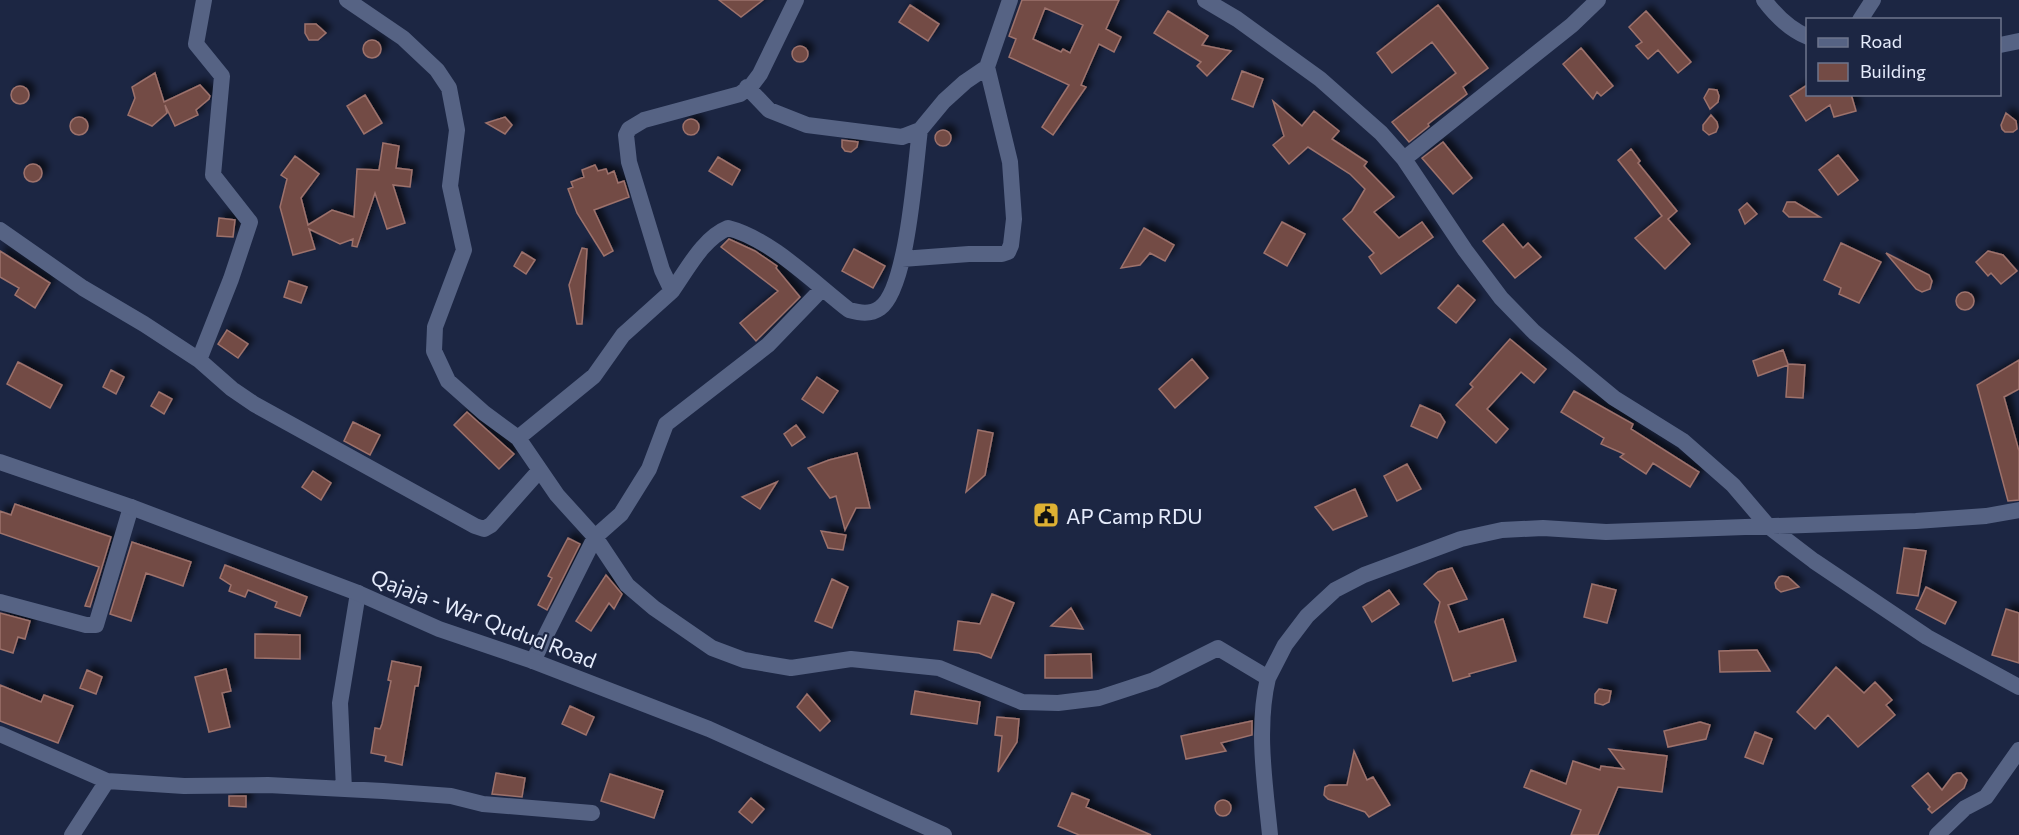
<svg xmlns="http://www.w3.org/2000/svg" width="2019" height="835" font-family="Commissioner,sans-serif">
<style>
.building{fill:#734b45;stroke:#9d726c;stroke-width:1.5;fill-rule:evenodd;filter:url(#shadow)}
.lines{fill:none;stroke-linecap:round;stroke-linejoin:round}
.minor{stroke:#566384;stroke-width:16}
.tertiary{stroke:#566384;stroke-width:16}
.labels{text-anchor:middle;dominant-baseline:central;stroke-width:4.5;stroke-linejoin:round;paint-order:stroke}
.poi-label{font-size:21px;fill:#e6ecfc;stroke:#1c2643;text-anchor:start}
.street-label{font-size:21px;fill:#e6ecfc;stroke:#1c2643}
</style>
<defs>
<filter id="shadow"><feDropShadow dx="5.5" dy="-5.5" stdDeviation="3" flood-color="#0009"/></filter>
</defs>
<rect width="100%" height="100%" fill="#1c2643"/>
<path class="building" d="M719,0H763L741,17Z
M1022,0H1119L1106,29L1121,37L1114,52L1099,44L1081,85L1086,87L1053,135L1042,127L1069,85L1009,57L1016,39L1009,36ZM1045,8L1083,25L1070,53L1063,49L1061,52L1033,39Z
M910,5L939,24L928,41L899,22Z
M1438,5L1488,68L1463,87L1467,94L1428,124L1429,126L1409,142L1392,122L1456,73L1432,42L1392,73L1377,53Z
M1168,11L1208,36L1202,45L1231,51L1207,76L1197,66L1201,62L1154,33Z
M1646,11L1691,62L1678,73L1658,50L1648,59L1636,46L1642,42L1629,27Z
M305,24H316L326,33L318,40H309L305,33Z
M363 49a9 9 0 1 1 18 0a9 9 0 1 1-18 0Z
M792 54a8 8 0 1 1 16 0a8 8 0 1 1-16 0Z
M1581,48L1613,86L1601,96L1597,92L1593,99L1563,64Z
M1242,71L1263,79L1253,107L1232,99Z
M155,73L164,102L200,85L210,96L209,99L196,110L198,115L175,126L165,105L167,113L152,126L128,115L135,98L132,87Z
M1807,85L1808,94H1851L1856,111L1834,117L1830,105L1806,121L1790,96Z
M11 95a9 9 0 1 1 18 0a9 9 0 1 1-18 0Z
M1709,89L1717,90L1719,96L1718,102L1710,109L1704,98Z
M365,95L382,123L364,134L347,106Z
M1273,101L1302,126L1314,111L1339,131L1332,139L1367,162L1364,166L1394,197L1374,212L1399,238L1422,222L1433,237L1381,274L1369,257L1374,253L1343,219L1352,211L1365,189L1350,174L1308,147L1289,164L1273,145L1284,136Z
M2006,113L2016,121L2017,129L2013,132H2005L2002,129L2001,125Z
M1711,115L1717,122L1718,127L1716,132L1709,135L1703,130V125Z
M505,117L512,125L505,134L486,123Z
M70 126a9 9 0 1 1 18 0a9 9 0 1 1-18 0Z
M683 127a8 8 0 1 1 16 0a8 8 0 1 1-16 0Z
M935 138a8 8 0 1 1 16 0a8 8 0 1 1-16 0Z
M842,140L858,142L857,147L851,152L845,151L842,147Z
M1443,142L1472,178L1453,194L1422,158Z
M383,143L399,146L396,168L412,170L410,187L393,185L405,223L387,229L375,193L357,247L352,246L353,239L340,244L309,229L315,249L293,255L280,207L287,179L281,175L295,156L319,174L301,198L308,225L332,210L354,217L357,169L379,170Z
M1631,149L1640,161L1638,163L1677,211L1668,219L1690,244L1665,269L1635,238L1662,216L1618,160Z
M1838,155L1858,180L1838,195L1819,170Z
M718,157L740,170L732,185L709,171Z
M24 173a9 9 0 1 1 18 0a9 9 0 1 1-18 0Z
M595,165L598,171L606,169L608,174L614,171L618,183L624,181L629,197L594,210L613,251L604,256L577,213L568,189L573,187L571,182L584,177L582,170Z
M1787,202H1795L1820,217H1789L1783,211Z
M1747,203L1757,214L1745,224L1739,210Z
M219,218L235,220L233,237L217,236Z
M1282,222L1305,234L1287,266L1264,253Z
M1503,224L1523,248L1528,243L1541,257L1515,278L1483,241Z
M1144,228L1174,245L1165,261L1150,253L1140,265L1121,268Z
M729,239L755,251L777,266L776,268L800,297L756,341L740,323L778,291L721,247Z
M1841,243L1881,262L1859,303L1839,294L1841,288L1824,280Z
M582,248L587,249L582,324H577L569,285Z
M854,249L885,266L873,288L842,271Z
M0,251L50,283L35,308L15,295L19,288L0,277Z
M1988,251L2003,255L2017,271L2001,284L1991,273L1988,276L1976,262Z
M522,252L535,260L526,274L514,266Z
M1886,253L1929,275L1932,281L1930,289L1922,292L1916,289Z
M289,281L307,287L301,303L284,297Z
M1458,285L1475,300L1456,323L1438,308Z
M1956 301a9 9 0 1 1 18 0a9 9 0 1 1-18 0Z
M227,330L248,344L238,358L218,344Z
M1510,339L1546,369L1534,383L1521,372L1487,409L1508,429L1496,443L1456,405L1473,387L1470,384Z
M1783,350L1788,364L1805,365L1803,398L1786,397L1788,365L1758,376L1753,361Z
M1192,359L1208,378L1175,408L1159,389Z
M2019,360V389L2004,397L2019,451V500L2008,501L1977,385Z
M18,362L62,385L50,408L7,384Z
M111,370L124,377L116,394L103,387Z
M817,377L838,391L823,413L802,399Z
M1574,391L1633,424L1631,429L1699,472L1690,487L1653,463L1646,474L1620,457L1624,454L1601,444L1604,438L1561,412Z
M159,392L172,399L164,414L151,406Z
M1420,405L1440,414L1445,422L1437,438L1411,426Z
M467,412L514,454L499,469L454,425Z
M353,422L380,435L370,455L344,441Z
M796,425L805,437L792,446L784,434Z
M978,430L993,433L985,475L966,492Z
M857,453L870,508H856L845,530L836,496L830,498L808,468L829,460Z
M1407,464L1421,489L1397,501L1384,476Z
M313,471L331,483L321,500L302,487Z
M777,482L760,509L742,497Z
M1355,489L1367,516L1333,530L1315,507Z
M15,504L111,537L90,607L85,606L99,567L0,533V511L11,515Z
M821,531L846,535L843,550L828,548Z
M568,538L580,544L547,610L538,605L552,578L548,576Z
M132,542L191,562L183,586L146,573L131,621L110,614Z
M1904,548L1926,551L1918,596L1897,593Z
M225,565L307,597L300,616L275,607L277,602L248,590L245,597L229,591L231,585L220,578Z
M1452,568L1467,599L1448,605L1459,632L1503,619L1516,661L1469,674L1470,676L1453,681L1435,622L1440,602L1424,584L1438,572Z
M606,575L622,594L614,609L609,603L591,631L576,621Z
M1782,576L1788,577L1799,587L1781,592L1776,588L1775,583L1779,577Z
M832,579L848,587L832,628L815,621Z
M1592,584L1616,590L1607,623L1584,617Z
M1926,587L1956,602L1945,624L1916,609Z
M1389,590L1399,604L1372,622L1363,607Z
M992,594L1014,603L991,658L979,653L954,650L958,621L980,624Z
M1071,608L1083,629L1051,626Z
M2006,609L2019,613V663L1992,655Z
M0,613L30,621L25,639L18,637L13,653L0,649Z
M255,634L300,635V659L255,658Z
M1757,650L1770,671L1720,672L1719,651Z
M1091,654L1092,678H1045V655Z
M392,661L421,667L418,686H415L402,765L385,761L386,756L371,753L375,728L380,729L382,724L391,681L388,680Z
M1836,667L1864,693L1875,682L1892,700L1886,705L1895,715L1858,747L1828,715L1815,729L1797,712Z
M226,669L231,691L222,693L230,727L209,732L195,677Z
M87,670L102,677L96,694L80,688Z
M0,685L41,702L44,695L73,706L58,743L0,721Z
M1599,689L1611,691L1609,702L1603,705L1595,703V694Z
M915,691L980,702L977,724L911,714Z
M807,694L830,721L820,731L797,707Z
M570,706L594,717L586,735L562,724Z
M997,717L1019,719L1017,742L998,772L1002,736L995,735Z
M1252,721V735L1221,743L1226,751L1186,759L1181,736Z
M1700,722L1710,725L1706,739L1668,747L1664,731Z
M1755,732L1772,739L1763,764L1745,757Z
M1609,749L1667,756L1662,792L1618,787L1598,835H1571L1581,810L1524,787L1531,770L1566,784L1573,761L1600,770L1601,766L1624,769Z
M1354,751L1367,780L1373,777L1390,805L1369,817L1365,812L1328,799L1324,795L1325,787L1329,785H1347Z
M496,773L525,778L522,797L492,794Z
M1928,773L1942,790L1953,775L1957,773H1961L1967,780L1964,788L1932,813L1928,809L1930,807L1912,786Z
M610,774L663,791L654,818L601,801Z
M1072,793L1089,800L1086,807L1151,835H1079L1058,826Z
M229,796H246V807L229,806Z
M751,798L764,809L752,823L739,812Z
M1215 808a8 8 0 1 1 16 0a8 8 0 1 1-16 0Z"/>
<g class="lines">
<path class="minor" d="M347,0L403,38L437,70L449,88L457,130L450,186L464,250L435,327L434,351L448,381L484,413L518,438L557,495L595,537L627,585L654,608L712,648L744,660L791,668L851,659L939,668L1022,702L1058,703L1099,698L1154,680L1218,648L1268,678C1256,728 1265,784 1270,835
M1205,0L1237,19L1320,79L1381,133L1404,159L1465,250L1501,298L1534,332L1614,398L1683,441L1733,485L1768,526L1814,561L1927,637L2019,687
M1764,0C1776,16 1789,29 1808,37
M1860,20L1873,0
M2000,45L2019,41
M747,87L769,110L807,125L902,137L920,130L944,101L965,82L987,67
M1404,159L1572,25L1598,0
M0,230L83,288L144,324L199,360L232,389L254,404L475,526L484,529L491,525L539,471
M902,259L969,254H1002L1008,252L1011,245L1014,219L1010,162L987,67L1010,0
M672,291C687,270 703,238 728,228C771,239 814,283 849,310C860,313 870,315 880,308C908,288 915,166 920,130
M199,360L231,279L250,222L213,175L222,76L196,44L204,0
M518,438L594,376L623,335L672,291L662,270L629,162L626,135L629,129L644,120L740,94L751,86L760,74L796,0
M0,602L86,625H96L131,507
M533,661L595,537L621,514L649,469L666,424L768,345L822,289
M1268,678L1285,645L1307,616L1335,590L1364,575L1461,539L1502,530L1543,528L1606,532L1916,521L1986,516L2019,510
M0,734L107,781L184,786L268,785L383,791L451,796L483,804L592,813
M344,789L340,703L358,593
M72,835L107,781
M1937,835L1965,808L1986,797L2019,750"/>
<path class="tertiary" d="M0,462L131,507L358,593L439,629L533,661L709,729L944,835"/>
</g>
<defs>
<symbol id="civic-square" viewBox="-11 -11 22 22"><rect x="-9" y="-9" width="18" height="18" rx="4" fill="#deb133" stroke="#1c2643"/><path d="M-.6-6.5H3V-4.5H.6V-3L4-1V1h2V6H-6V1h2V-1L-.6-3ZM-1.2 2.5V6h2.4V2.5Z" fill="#111"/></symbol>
</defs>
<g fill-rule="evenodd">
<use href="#civic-square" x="1031" y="500" width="30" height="30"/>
</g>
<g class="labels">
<g class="poi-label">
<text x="1066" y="515">AP Camp RDU</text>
</g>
<g class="street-label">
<text transform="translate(484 618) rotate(21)">Qajaja - War Qudud Road</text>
</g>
</g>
<rect x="1806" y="18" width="195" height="78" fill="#1c2643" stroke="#6d758d" stroke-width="1.5"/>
<rect x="1818" y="38" width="30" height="9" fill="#566384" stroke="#6d758d" stroke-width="1.5"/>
<text x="1860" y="48" font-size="18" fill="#e6ecfc">Road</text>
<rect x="1818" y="63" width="30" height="18" fill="#734b45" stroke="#6d758d" stroke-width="1.5"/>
<text x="1860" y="78" font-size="18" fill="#e6ecfc">Building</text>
</svg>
